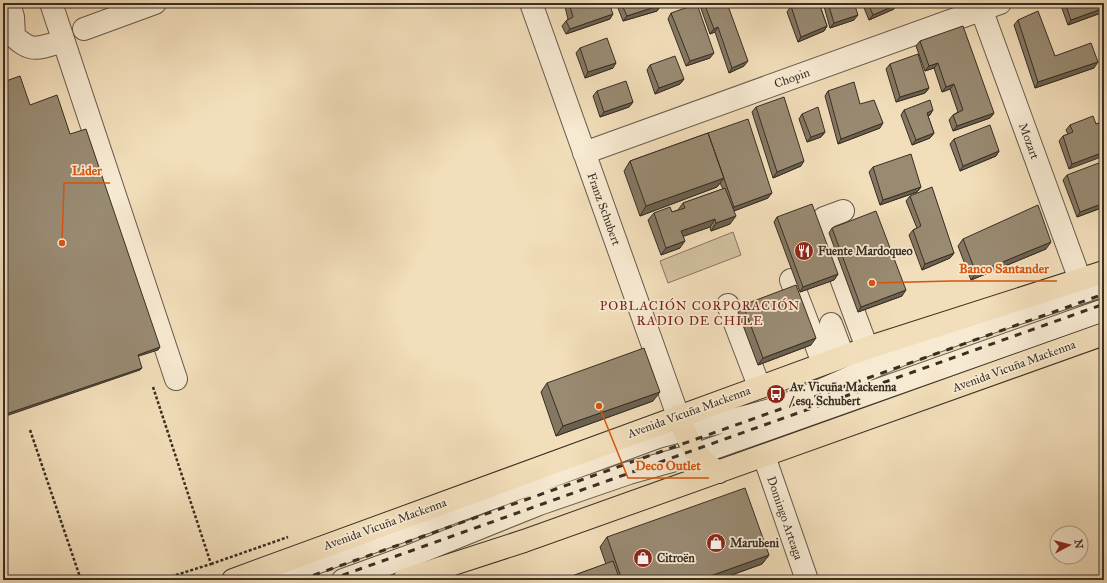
<svg xmlns="http://www.w3.org/2000/svg" width="1107" height="583" font-family="'IM FELL Great Primer',serif">
<style>
.green{fill:#d2c0a0;stroke:#857862}
.lines{fill:none;stroke-linecap:round;stroke-linejoin:round}
.minor-casing{stroke:#665b4a;stroke-width:24}
.major-casing{stroke:#382f24;stroke-width:24}
.path{stroke:#382f24;stroke-width:2.5;stroke-dasharray:3 2;stroke-linecap:butt}
.minor{stroke:#f7ead2;stroke-width:22}
.major{stroke:#f2deba;stroke-width:22}
.rail{stroke:#382f24;stroke-width:3;stroke-dasharray:7 7;stroke-linecap:butt}
.wall{fill:#847762;stroke:#382f24}
.shaded-wall{fill:#6b6150;stroke:#382f24}
.building{fill:#998a72;stroke:#382f24}
.labels{text-anchor:middle;dominant-baseline:central;stroke-width:3.5;stroke-linejoin:round;paint-order:stroke}
.street-label{font-size:12px;fill:#382f24;stroke:#f7ead2}
.poi-label{font-size:12px;font-weight:bold;fill:#382f24;stroke:#f7ead2;text-anchor:start}
.neighbourhood-label{font-size:13px;letter-spacing:1px;fill:#7a1f14;stroke:#f7ead2}
.leader{fill:none;stroke:#d6550e;stroke-width:1.5}
.callout-dot{fill:#d6550e;stroke:#f7ead2;stroke-width:1.5}
.callout-label{font-size:13px;text-anchor:middle;font-weight:bold;fill:#d6550e;stroke:#f7ead2;stroke-width:3.5;stroke-linejoin:round;paint-order:stroke}
</style>
<rect width="100%" height="100%" fill="#f2deba"/>
<filter id="stains"><feTurbulence type="fractalNoise" baseFrequency=".005" numOctaves="4"/><feColorMatrix values="0 0 0 0 .2 0 0 0 0 .09 0 0 0 0 .02 0 0 0 .5 -.17"/></filter>
<radialGradient id="worn" r=".72"><stop offset=".6" stop-color="#630" stop-opacity="0"/><stop offset="1" stop-color="#630" stop-opacity=".3"/></radialGradient>
<path class="green" d="M733,232L741,255L668,283L660,261Z"/>
<g class="lines">
<defs>
<path id="minor" d="M9,3L13,17L14,36
M51,3L176,379
M531,3L678,416
M979,3L1080,280
M3,27C30,51 29,52 63,41
M84,29L155,3
M584,153L1000,3
M843,211L824,218L821,224L867,348
M791,280L823,363
M728,305L759,386
M831,324L843,356
M764,456L807,580
M269,580L658,437C695,426 733,422 770,410C814,396 855,374 898,356C965,329 1035,308 1104,285
M343,580L415,554L539,504L629,473L697,454L1104,310"/>
<path id="major" d="M678,416C687,439 696,460 719,472
M233,580L867,348L1104,272
M404,580L524,541L1104,334"/>
</defs>
<use href="#minor" class="minor-casing"/>
<use href="#major" class="major-casing"/>
<path class="path" d="M153,387L211,564L160,580
M30,430L81,580
M211,564L288,537"/>
<use href="#minor" class="minor"/>
<use href="#major" class="major"/>
<path class="rail" d="M300,580L1104,294
M329,580L1104,304"/>
</g>
<path class="wall" d="M68,3H84L70,8Z
M564,3H609L610,19L566,34L562,26L566,21L568,19Z
M616,3H660L661,5L657,11L623,21Z
M699,3H727L744,66L729,73L715,32L710,34Z
M793,3H819L827,26L824,31L798,42L787,12L791,6L793,5Z
M823,3H854V20L830,28Z
M862,3H897L894,9L869,20Z
M1060,3H1102L1104,8L1101,13L1068,25Z
M671,13L710,58L686,66L668,19Z
M1018,20L1055,56L1094,68L1035,88L1014,25Z
M920,41L994,113L990,118L953,131L949,120L953,115L958,112L950,89L942,92L934,68L925,71L916,46Z
M580,48L613,68L585,78L576,53Z
M890,64L929,88L925,93L896,102L886,69Z
M650,65L684,79L680,84L655,94L647,70Z
M597,91L633,102L629,107L600,117L593,96Z
M828,91L860,104L880,128L838,144L825,96Z
M756,107L801,166L773,178L752,112Z
M904,110L930,115L928,116L934,133L930,138L912,145L901,115Z
M802,114L825,132L821,137L807,142L799,119Z
M1104,121L1069,169L1059,141L1063,136L1068,134L1066,130L1070,125L1096,124Z
M708,133L768,198L734,211L730,224L711,231L710,227L683,236L680,248L661,255L648,220L654,213L672,212L678,210L683,203L723,189L720,183L717,187L640,216L624,171L630,161Z
M954,139L999,151L996,156L960,171L950,144Z
M873,167L921,187L917,192L880,205L869,172Z
M1067,175L1104,207L1077,217L1063,180Z
M910,196L954,253L950,258L922,270L909,235L913,230L917,228L906,201Z
M777,217L838,274L834,280L800,292L774,222Z
M832,228L902,296L858,312L829,233Z
M963,239L1046,249L971,280L958,246Z
M743,305L811,345L758,365L738,312Z
M547,383L653,401L556,436L541,392Z
M607,537L769,555L762,564L718,580H561L606,564L600,547Z"/>
<path class="shaded-wall" d="M73,3H84L70,8Z
M898,4L894,9L869,20L873,15Z
M661,5L657,11L623,21L627,16Z
M1104,8L1101,13L1068,25L1071,20Z
M613,14L610,19L566,34L570,29Z
M858,15L854,20L830,28L834,23Z
M827,26L824,31L798,42L801,37Z
M718,27L715,32L710,34L714,29Z
M714,53L710,58L686,66L690,61Z
M748,61L744,66L729,73L732,68Z
M1098,62L1094,68L1035,88L1038,82Z
M616,63L613,68L585,78L588,72Z
M938,63L934,68L925,71L929,66Z
M684,79L680,84L655,94L659,88Z
M954,84L950,89L942,92L946,87Z
M929,88L925,93L896,102L900,97Z
M633,102L629,107L600,117L604,112Z
M933,110L930,115L923,118L927,113Z
M994,113L990,118L953,131L957,126Z
M883,123L880,128L838,144L841,139Z
M825,132L821,137L807,142L811,137Z
M934,133L930,138L912,145L916,140Z
M999,151L996,156L960,171L963,166Z
M1104,152V156L1069,169L1072,164Z
M804,161L801,166L773,178L777,172Z
M724,178L717,187L640,216L646,206Z
M921,187L917,192L880,205L883,200Z
M772,193L768,198L731,212L734,207Z
M1104,203V207L1077,217L1080,212Z
M736,216L730,224L711,231L716,223Z
M715,219L710,227L676,239L681,231Z
M685,241L680,248L661,255L666,248Z
M1051,242L1046,249L971,280L976,273Z
M954,253L950,258L922,270L925,264Z
M838,274L834,280L800,292L803,287Z
M906,290L902,296L858,312L861,307Z
M816,338L811,345L758,365L763,358Z
M160,347L158,350L136,357L138,355Z
M142,368L140,370L3,417V415Z
M660,392L653,401L556,436L563,426Z
M769,555L762,564L718,580H699Z"/>
<path class="building" d="M569,3H609L613,14L570,29L566,21L573,17Z
M621,3H660L661,5L627,16Z
M704,3H727L748,61L732,68L718,27L714,29Z
M798,3H819L827,26L801,37L791,6Z
M828,3H854L858,15L834,23Z
M868,3H897L898,4L873,15Z
M1065,3H1102L1104,8L1071,20Z
M697,4L714,53L690,61L671,13Z
M1038,11L1055,56L1091,43L1098,62L1038,82L1018,20Z
M963,26L994,113L957,126L953,115L963,110L954,84L946,87L938,63L929,66L920,41Z
M607,38L616,63L588,72L580,48Z
M918,54L929,88L900,97L890,64Z
M675,56L684,79L659,88L650,65Z
M20,76L30,105L57,95L70,134L86,129L160,347L138,355L142,368L3,415V82Z
M626,81L633,102L604,112L597,91Z
M854,82L860,104L874,100L883,123L841,139L828,91Z
M784,97L804,161L777,172L756,107Z
M930,100L933,110L927,113L934,133L916,140L904,110Z
M818,107L825,132L811,137L802,114Z
M1093,116L1096,124L1104,121V152L1072,164L1063,136L1073,132L1070,125Z
M748,119L772,193L734,207L708,133Z
M990,125L999,151L963,166L954,139Z
M708,133L724,178L646,206L630,161Z
M911,154L921,187L883,200L873,167Z
M1104,161V203L1080,212L1067,175Z
M932,187L954,253L925,264L913,230L921,226L910,196Z
M725,188L736,216L716,223L715,219L681,231L685,241L666,248L654,213L670,207L672,212L685,208L683,203Z
M812,204L838,274L803,287L777,217Z
M1038,205L1051,242L976,273L963,239Z
M876,211L906,290L861,307L832,228Z
M796,285L816,338L763,358L743,305Z
M644,348L660,392L563,426L547,383Z
M745,488L769,555L699,580H622L607,537Z
M613,561L620,580H561Z"/>
<defs>
<symbol id="restaurant-disc" viewBox="-11 -11 22 22"><circle r="9.5" fill="#8f2418" stroke="#f7ead2"/><path d="M-5-6h1v4h1v-4h1v4h1v-4h1v5L-1.5 .5V6h-2V.5L-5-1ZM5-6V6H3V1.5H1.5Q1.5-4 5-6Z" fill="#fff"/></symbol>
<symbol id="bus-disc" viewBox="-11 -11 22 22"><circle r="9.5" fill="#8f2418" stroke="#f7ead2"/><path d="M-5-6H5V4H4V6H2V4H-2V6H-4V4H-5ZM-3.5-4V0h7V-4ZM-3.5 1.2v1.5H-2V1.2ZM2 1.2v1.5H3.5V1.2Z" fill="#fff"/></symbol>
<symbol id="shop-disc" viewBox="-11 -11 22 22"><circle r="9.5" fill="#8f2418" stroke="#f7ead2"/><path d="M-5-2.5h2.3a2.7 3.5 0 0 1 5.4 0H5L5.5 6h-11ZM-1.5-2.5h3a1.5 2.3 0 0 0-3 0Z" fill="#fff"/></symbol>
</defs>
<g fill-rule="evenodd">
<use href="#restaurant-disc" x="793" y="240" width="22" height="22"/>
<use href="#bus-disc" x="765" y="383" width="22" height="22"/>
<use href="#shop-disc" x="705" y="532" width="22" height="22"/>
<use href="#shop-disc" x="632" y="547" width="22" height="22"/>
</g>
<g class="labels">
<g class="street-label">
<text transform="translate(792 78) rotate(-20)">Chopin</text>
<text transform="translate(1029 141) rotate(70)">Mozart</text>
<text transform="translate(604 209) rotate(70)">Franz Schubert</text>
<text transform="translate(1014 366) rotate(-20)">Avenida Vicuña Mackenna</text>
<text transform="translate(689 412) rotate(-20)">Avenida Vicuña Mackenna</text>
<text transform="translate(785 518) rotate(71)">Domingo Arteaga</text>
<text transform="translate(385 524) rotate(-20)">Avenida Vicuña Mackenna</text>
</g>
<g class="poi-label">
<text x="818" y="251">Fuente Mardoqueo</text>
<text x="790" y="387">Av. Vicuña Mackenna<tspan x="790" dy="14">/ esq. Schubert</tspan></text>
<text x="730" y="543">Marubeni</text>
<text x="657" y="558">Citroën</text>
</g>
<g class="neighbourhood-label">
<text x="700" y="306">POBLACIÓN CORPORACIÓN<tspan x="700" dy="15">RADIO DE CHILE</tspan></text>
</g>
</g>
<path class="leader" d="M62 243L64 183H110M872 283L951 281H1057M599 406L628 478H709"/>
<g class="callout-dot">
<circle cx="62" cy="243" r="4"/>
<circle cx="872" cy="283" r="4"/>
<circle cx="599" cy="406" r="4"/>
</g>
<g class="callout-label">
<text x="87" y="175">Lider</text>
<text x="1004" y="273">Banco Santander</text>
<text x="668" y="470">Deco Outlet</text>
</g>
<rect width="1107" height="583" fill="none" stroke="#f2deba" stroke-width="16"/>
<rect x="4" y="4" width="1099" height="575" fill="none" stroke="#382f24" stroke-width="2"/>
<rect x="8" y="8" width="1091" height="567" fill="none" stroke="#382f24"/>
<g transform="translate(1069 545) rotate(83)"><circle r="19" fill="#f7ead2" stroke="#ab9f8c"/>
<path d="M0-3L7 15L0 10L-7 15Z" fill="#8f2418"/>
<text y="-6" font-size="11" font-weight="bold" text-anchor="middle" fill="#382f24">N</text>
</g>
<rect width="100%" height="100%" filter="url(#stains)"/>
<rect width="100%" height="100%" fill="url(#worn)"/>
</svg>
